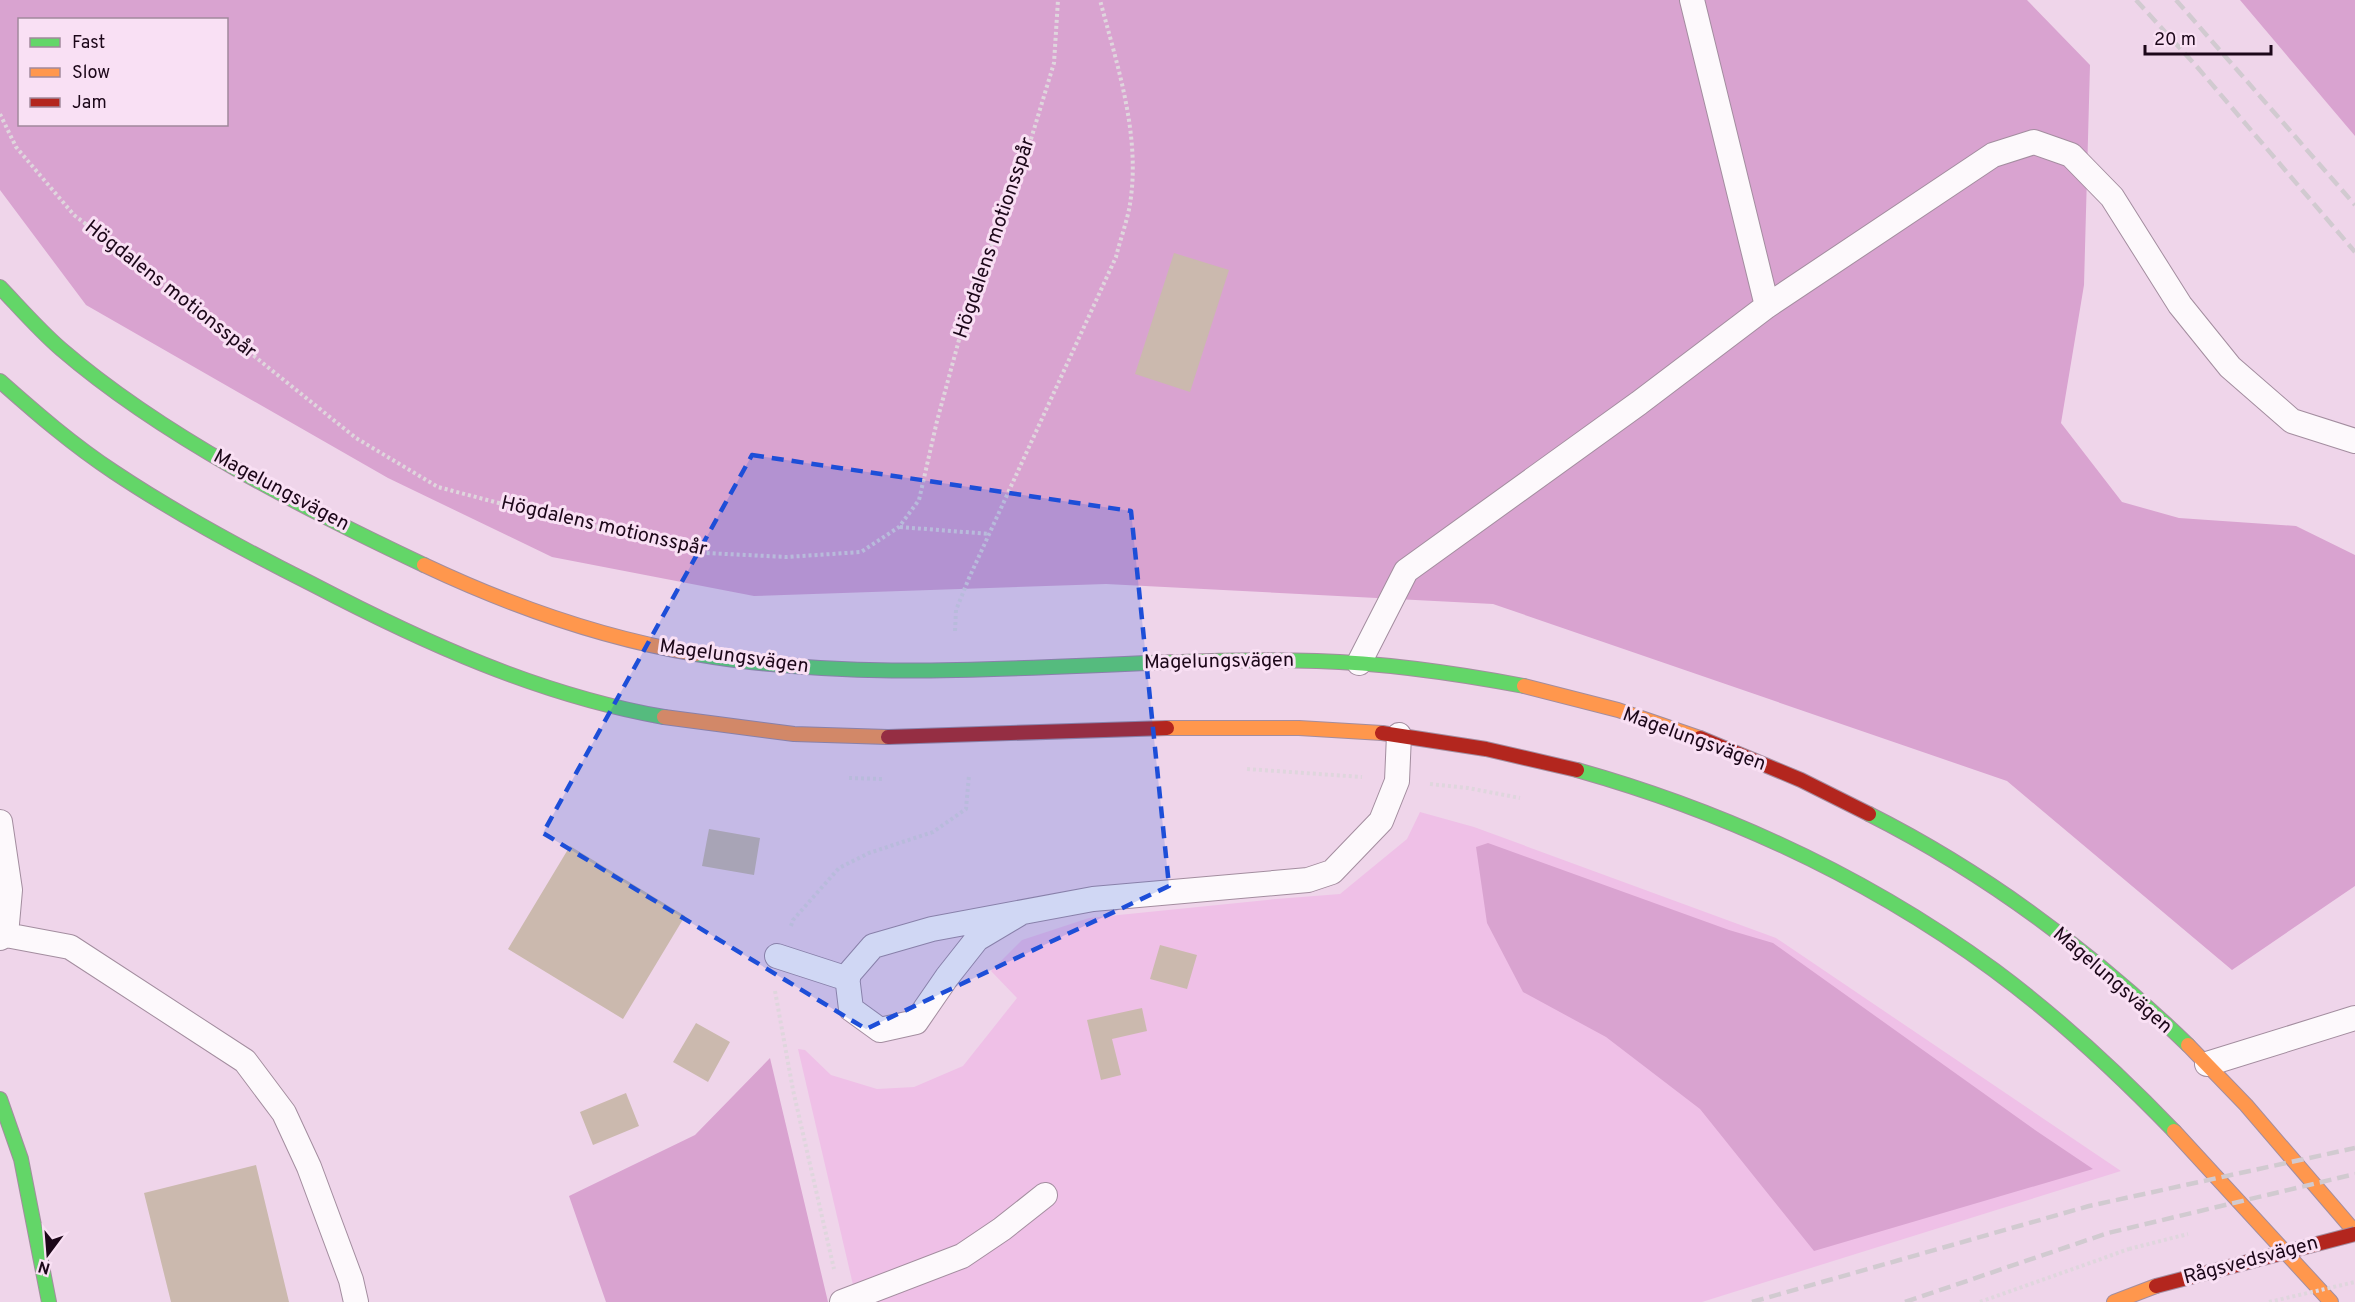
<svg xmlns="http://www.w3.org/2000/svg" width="2355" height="1302" font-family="Overpass,sans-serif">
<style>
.green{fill:#efc0e7}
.forest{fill:#d9a3d0;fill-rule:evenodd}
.building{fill:#cbb9ae}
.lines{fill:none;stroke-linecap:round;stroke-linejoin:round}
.lane-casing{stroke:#a38d9f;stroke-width:26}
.fast-casing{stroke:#a38d9f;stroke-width:16}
.slow-casing{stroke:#a38d9f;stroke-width:16}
.jam-casing{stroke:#a38d9f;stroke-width:16}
.path{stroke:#dfd6dd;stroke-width:4;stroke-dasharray:3 3;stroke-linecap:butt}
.lane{stroke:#fdf9fc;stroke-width:24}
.fast{stroke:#63d668;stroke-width:14}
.slow{stroke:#ff974d;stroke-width:14}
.jam{stroke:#b3261e;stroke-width:14}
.rail{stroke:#d1cad0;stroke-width:4.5;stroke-dasharray:12 6;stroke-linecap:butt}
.jam-bridge-casing{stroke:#a38d9f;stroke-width:16;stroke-linecap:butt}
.path-bridge{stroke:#dfd6dd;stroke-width:4;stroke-dasharray:3 3;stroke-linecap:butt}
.jam-bridge{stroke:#b3261e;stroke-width:14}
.marked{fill:#1d4ed8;fill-opacity:0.2;stroke:#1d4ed8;stroke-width:4.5;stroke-dasharray:12 8;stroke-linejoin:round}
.labels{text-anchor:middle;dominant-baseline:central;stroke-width:6;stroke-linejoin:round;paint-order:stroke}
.street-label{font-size:20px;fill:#1c0719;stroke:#f9e0f4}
</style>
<rect width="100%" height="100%" fill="#efd5ea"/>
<path class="green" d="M1420,812L1474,827L1776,938L2121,1171L1702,1302H857L798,1049L805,1050L831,1075L877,1089L914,1087L963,1066L1017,998L991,971L1022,940L1089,918L1276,899L1340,894L1407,839Z"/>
<path class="forest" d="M0,0H2027L2090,65L2084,285L2061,423L2122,502L2179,518L2296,526L2355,555V886L2232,970L2007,781L1493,604L1106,584L754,596L552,557L388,478L86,305L0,190ZM20,20H226V124H20Z
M2240,0H2355V136Z
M1488,843L1729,930L1773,943L2035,1130L2093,1169L1814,1251L1700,1109L1606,1037L1523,992L1487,923L1476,847Z
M770,1058L828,1302H606L569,1196L695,1135Z"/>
<path class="building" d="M1174,253L1229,270L1190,392L1135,374Z
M709,829L760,838L754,875L702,866Z
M570,846L685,916L623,1019L508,949Z
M1160,945L1197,955L1187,989L1150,979Z
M1142,1008L1147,1031L1112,1039L1121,1075L1101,1080L1087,1020Z
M696,1023L730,1042L708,1082L673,1062Z
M626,1093L639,1126L593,1145L580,1112Z
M256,1165L289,1302H171L144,1193Z"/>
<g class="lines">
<defs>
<path id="lane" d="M1692,0L1767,306
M1359,663L1406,571L1639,403L1767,306L1993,155L2034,142L2071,155L2112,197L2180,305L2230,367L2292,421L2355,441
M0,822L10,890L6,935L0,938
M1019,914L977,939L947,977L916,1022L880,1030L851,1009L847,976L873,946L932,929L1093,899L1308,880L1332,872L1381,821L1397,781L1399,735
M6,935L70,947L245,1061L284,1113L309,1167L351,1280L356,1302
M777,956L848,979
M2207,1064L2355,1018
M842,1302L962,1256L1002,1229L1045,1195"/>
<path id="fast" d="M0,287C20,308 39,330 61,349C162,436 303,508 424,565
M0,381C36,413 73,445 114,472C177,514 244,550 312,584C423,642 539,695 664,717
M696,654C901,690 1110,655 1317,661C1387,663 1455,673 1524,686
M1577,770C1726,812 1868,878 1994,970C2059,1018 2118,1073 2174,1131
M1869,814C1986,873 2094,954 2188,1045
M0,1099L21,1159L49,1302"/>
<path id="slow" d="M424,565C511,606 600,638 696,654
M1524,686L1618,710L1700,738
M664,717L794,734L888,737
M1167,728H1299L1382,733
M2188,1045L2246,1105L2355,1232
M2174,1131L2331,1302
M2114,1302L2156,1286"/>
<path id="jam" d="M1382,733L1486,749L1577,770
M888,737L1167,728
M1700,738L1801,780L1869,814"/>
</defs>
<use href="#lane" class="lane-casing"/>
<use href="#fast" class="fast-casing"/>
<use href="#slow" class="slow-casing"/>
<use href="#jam" class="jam-casing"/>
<path class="path" d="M0,114L16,147L74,215L157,278L356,438L438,487L567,521L643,535L706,553L787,557L861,552L899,527L919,500L937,421L969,303L1025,159L1054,63L1058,0
M900,527L990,534
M955,631L956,610L969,578L1116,257C1120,240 1127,222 1130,204C1141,135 1117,65 1100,0
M1247,769L1362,777
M849,778L883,779
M1430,784L1468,788L1520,798
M791,926L793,920L839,868L869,853L933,832L966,809L969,775
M775,991L793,1090L834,1269
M1980,1302L2129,1249"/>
<use href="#lane" class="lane"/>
<use href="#fast" class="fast"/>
<use href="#slow" class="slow"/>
<use href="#jam" class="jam"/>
<path class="rail" d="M2136,0L2198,68L2355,252
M2176,0L2355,205
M1752,1302L2089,1206L2355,1148
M1905,1302L2108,1233L2355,1174"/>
<defs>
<path id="jam-bridge" d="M2156,1286L2355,1234"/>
</defs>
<use href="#jam-bridge" class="jam-bridge-casing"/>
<path class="path-bridge" d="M2129,1249L2188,1234
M2269,1302L2355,1282"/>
<use href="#jam-bridge" class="jam-bridge"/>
</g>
<path class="marked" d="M752,455L1131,511L1169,886L866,1029L543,833Z"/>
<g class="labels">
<g class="street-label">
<text transform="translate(995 238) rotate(-71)">Högdalens motionsspår</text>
<text transform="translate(170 290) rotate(38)">Högdalens motionsspår</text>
<text transform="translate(281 491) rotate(28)">Magelungsvägen</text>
<text transform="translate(604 527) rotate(13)">Högdalens motionsspår</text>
<text transform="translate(734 657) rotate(8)">Magelungsvägen</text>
<text transform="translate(1219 662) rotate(-1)">Magelungsvägen</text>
<text transform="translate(1694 740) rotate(20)">Magelungsvägen</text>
<text transform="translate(2112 981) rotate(41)">Magelungsvägen</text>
<text transform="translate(2251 1261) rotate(-15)">Rågsvedsvägen</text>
</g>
</g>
<rect x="18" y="18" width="210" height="108" fill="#f9e0f4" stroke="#a1899c" stroke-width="1.5"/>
<rect x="30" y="38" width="30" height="9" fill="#63d668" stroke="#a1899c" stroke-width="1.5"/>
<text x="72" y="48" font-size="18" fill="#1c0719">Fast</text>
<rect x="30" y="68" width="30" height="9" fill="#ff974d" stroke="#a1899c" stroke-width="1.5"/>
<text x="72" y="78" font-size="18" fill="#1c0719">Slow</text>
<rect x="30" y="98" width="30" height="9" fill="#b3261e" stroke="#a1899c" stroke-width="1.5"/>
<text x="72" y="108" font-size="18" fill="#1c0719">Jam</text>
<g transform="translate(48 1254) rotate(196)" stroke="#f9e0f4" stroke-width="4.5" paint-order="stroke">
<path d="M0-4.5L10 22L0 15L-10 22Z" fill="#1c0719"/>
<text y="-9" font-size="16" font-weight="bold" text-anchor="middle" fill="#1c0719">N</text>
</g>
<path d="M2145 45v9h126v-9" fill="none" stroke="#1c0719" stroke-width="3"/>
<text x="2154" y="45" font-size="18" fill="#1c0719" stroke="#f9e0f4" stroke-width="4.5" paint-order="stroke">20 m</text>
</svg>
